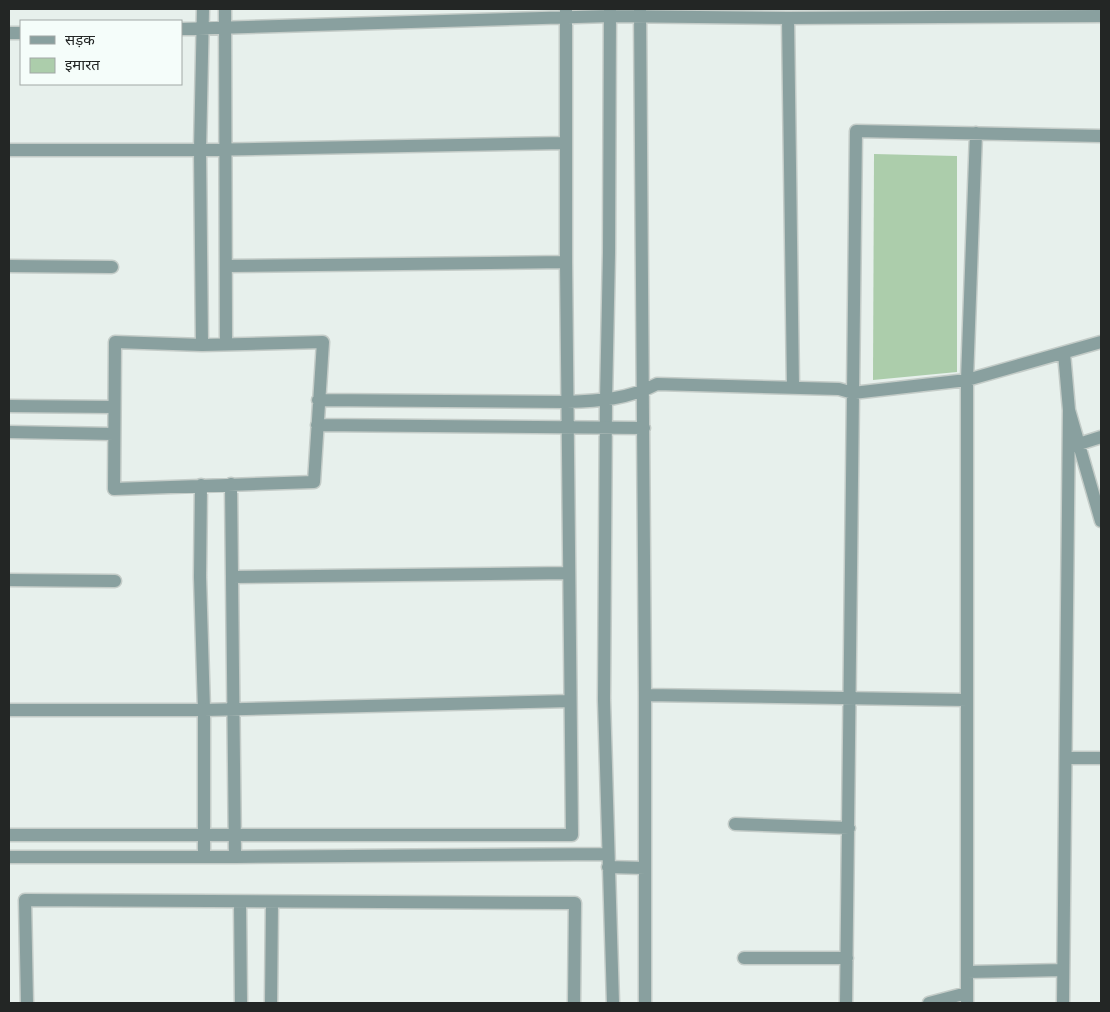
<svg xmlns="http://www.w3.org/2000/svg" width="1110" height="1012" font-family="'Roboto Condensed','Noto Sans Devanagari',sans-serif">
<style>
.building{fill:#accdab}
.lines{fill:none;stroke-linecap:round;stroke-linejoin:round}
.street-casing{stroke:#c4ccc8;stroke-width:15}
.street{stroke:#89a09f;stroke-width:12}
</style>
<rect width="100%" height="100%" fill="#e7f0ec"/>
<path class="building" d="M874,154L957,156V372L873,380Z"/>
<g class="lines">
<defs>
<path id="street" d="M225,9L226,344
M610,9L609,253L606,401L604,700L613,1003
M640,9L645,695V1003
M788,18L793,387
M181,29L610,16L788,18L1101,16
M9,33H21
M9,150H200L566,143
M9,266L112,267
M226,266L566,262
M115,342L202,345L323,342L314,482L114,489Z
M202,345L200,150L203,9
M1064,353L1069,410L1101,521
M318,400L567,402C599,401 629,399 657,384L839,389L853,393L967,380L1101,342
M9,406L114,407
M317,425L644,428
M9,432L114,434
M1079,444L1101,437
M231,484L235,857
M201,485L200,577L204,710V857
M232,577L568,573
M9,580L115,581
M645,695L967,700
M9,710H204L570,701
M1067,758H1101
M735,824L849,828
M9,835H572L566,262V9
M9,857H235L608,854
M608,867L645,868
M240,902L241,1003
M744,958H847
M967,972L1063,970
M27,1003L25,900L575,903L574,1003
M271,1003L272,902
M846,1003L856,131L1101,136
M929,1003L967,993
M967,1003V380L976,133
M1063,1003L1069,410"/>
</defs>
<use href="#street" class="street-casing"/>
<use href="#street" class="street"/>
</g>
<rect width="1110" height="1012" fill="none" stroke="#232625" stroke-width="20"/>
<rect x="20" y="20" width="162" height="65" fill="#f5fdfa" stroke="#a1a7a5"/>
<rect x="30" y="36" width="25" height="8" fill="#89a09f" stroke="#a1a7a5"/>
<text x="65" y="45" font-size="15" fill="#232625">सड़क</text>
<rect x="30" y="58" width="25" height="15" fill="#accdab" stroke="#a1a7a5"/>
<text x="65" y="70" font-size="15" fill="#232625">इमारत</text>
</svg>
